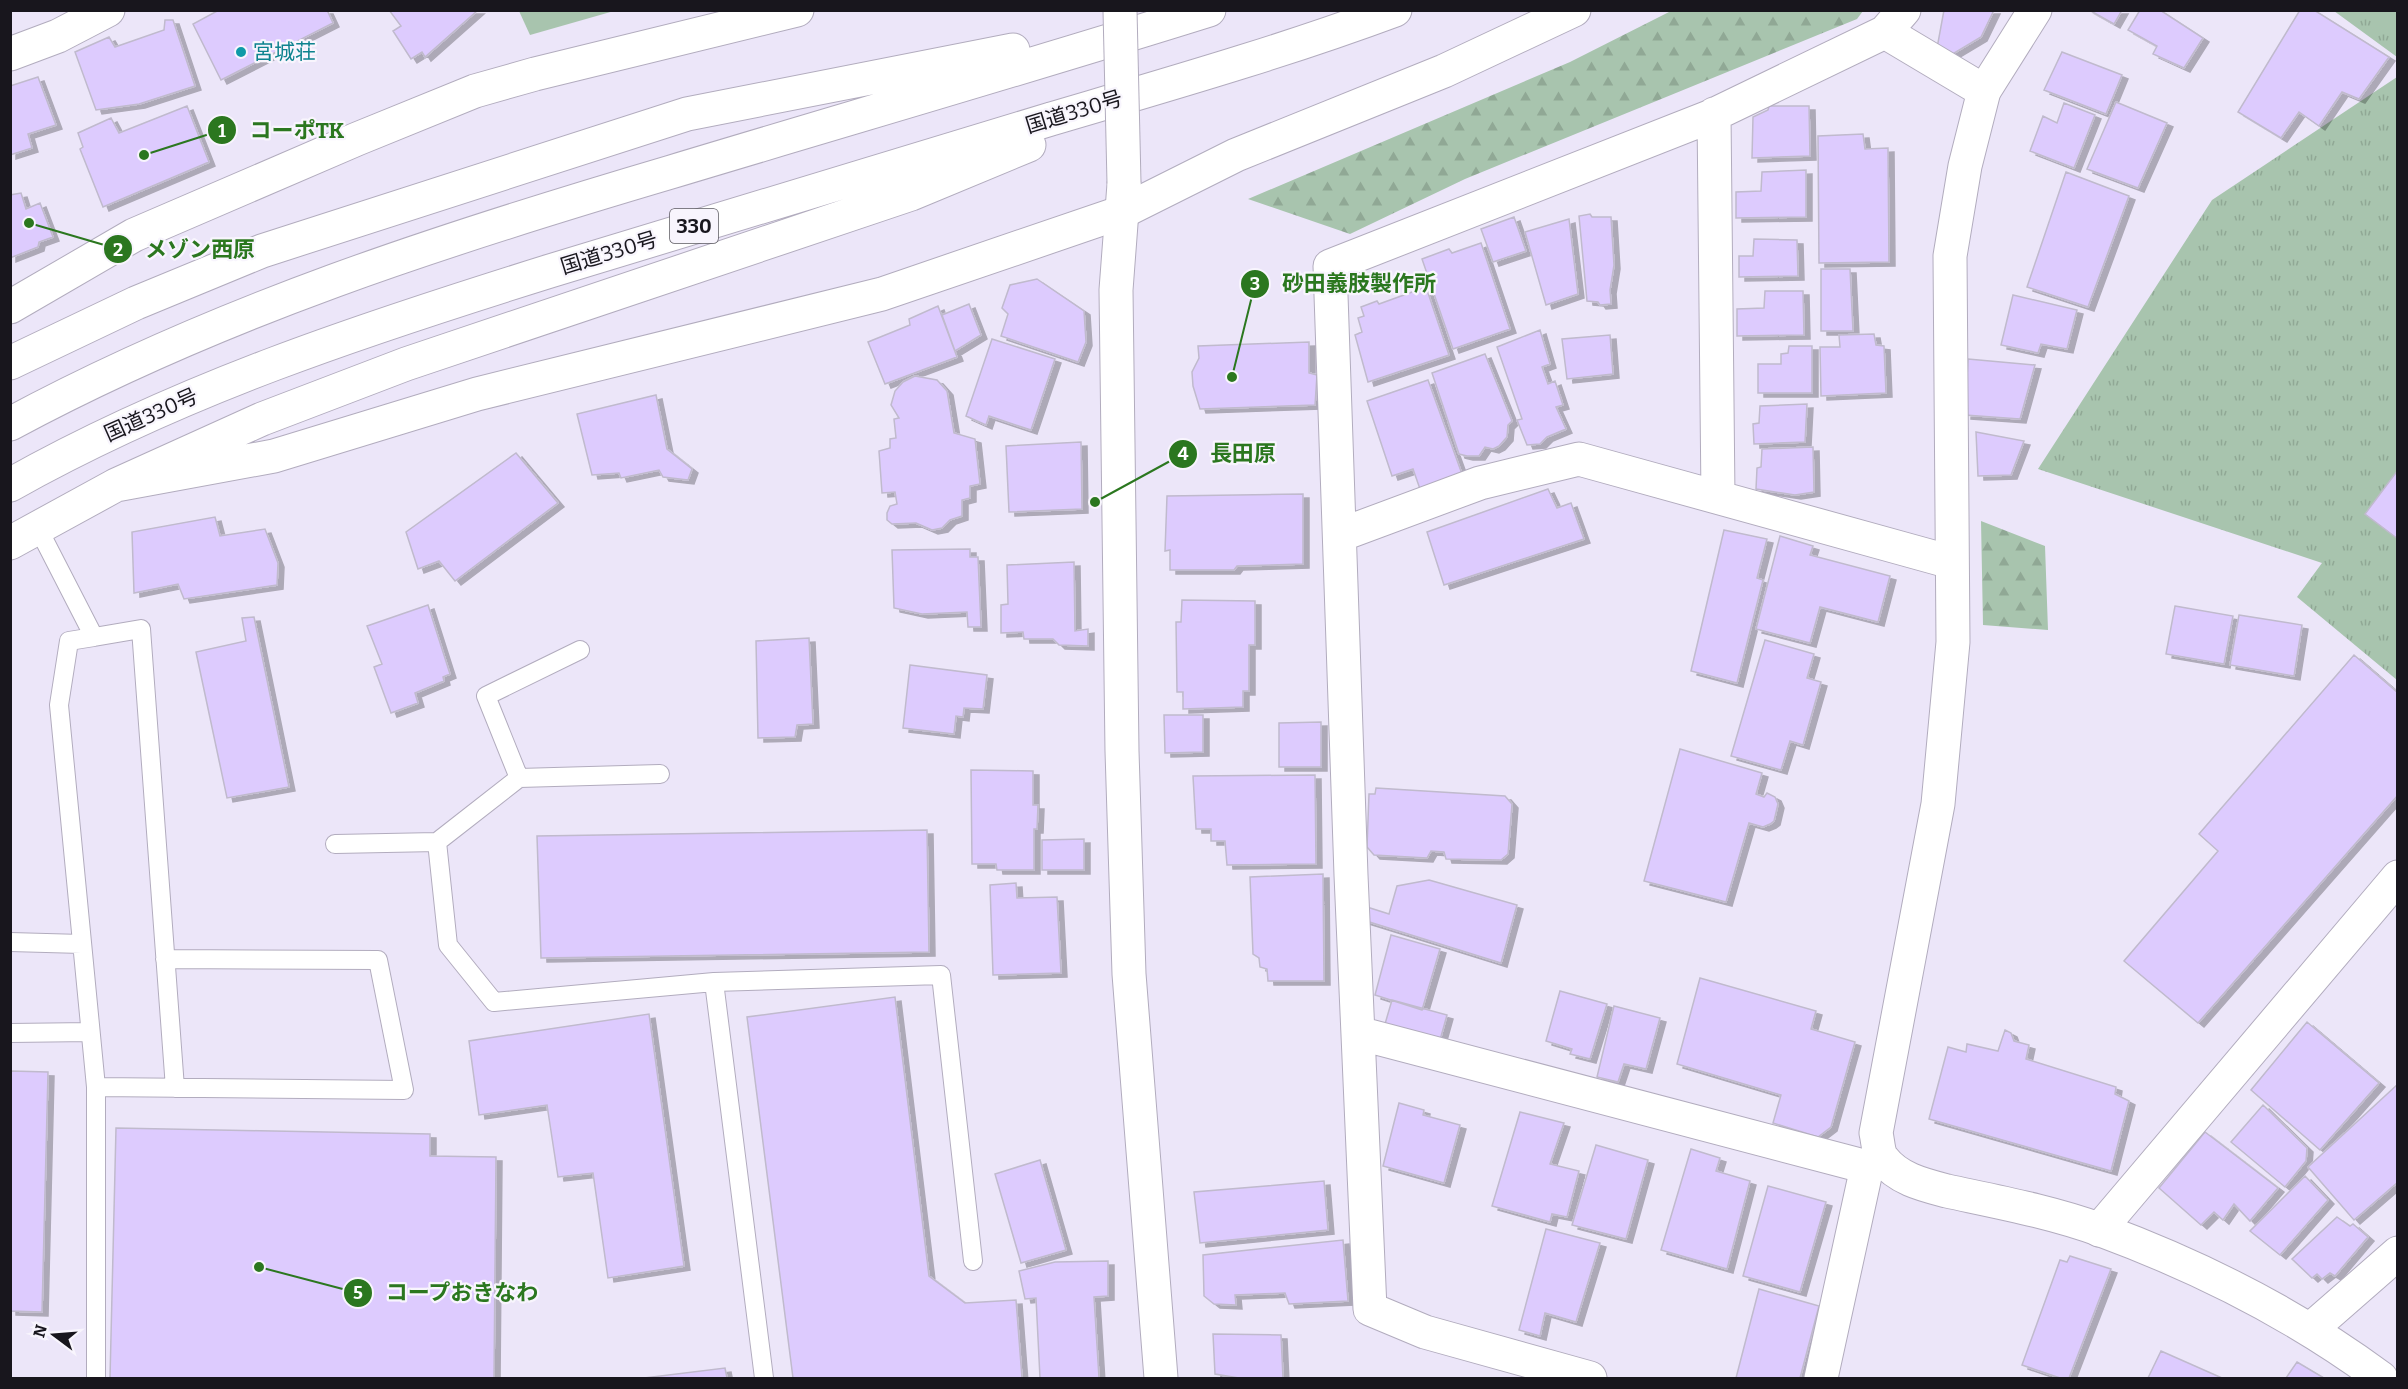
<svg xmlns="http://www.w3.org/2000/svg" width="2408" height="1389" font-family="Bitter,'Noto Sans JP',serif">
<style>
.grass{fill:url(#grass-tufts)}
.forest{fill:url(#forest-firs)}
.green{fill:#a8c4ae}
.building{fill:#ddcbfe;stroke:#c0bacd;stroke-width:1.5;filter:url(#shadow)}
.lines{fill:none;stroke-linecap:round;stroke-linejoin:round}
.lane-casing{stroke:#b2acbe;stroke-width:20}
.street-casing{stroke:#b2acbe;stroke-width:35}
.secondary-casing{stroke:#b2acbe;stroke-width:35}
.highway-casing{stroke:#b2acbe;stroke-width:35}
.lane{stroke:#fff;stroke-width:18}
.street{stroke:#fff;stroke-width:33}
.secondary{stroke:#fff;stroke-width:33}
.highway{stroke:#fff;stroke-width:33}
.secondary-bridge-casing{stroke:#b2acbe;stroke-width:35;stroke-linecap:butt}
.secondary-bridge{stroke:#fff;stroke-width:33}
.culture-dot{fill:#0f9aa8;stroke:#f8f5fd;stroke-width:2}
.labels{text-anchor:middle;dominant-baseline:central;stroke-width:4.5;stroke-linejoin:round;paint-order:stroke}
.shield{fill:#f8f5fd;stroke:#5b5960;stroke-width:1.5}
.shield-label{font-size:20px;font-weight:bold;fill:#18161d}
.culture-label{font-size:21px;fill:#0d838f;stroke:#f8f5fd;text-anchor:start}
.street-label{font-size:21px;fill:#18161d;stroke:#f8f5fd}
.leader{fill:none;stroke:#2b771f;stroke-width:2}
.callout-dot{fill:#2b771f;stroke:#f8f5fd;stroke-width:2}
.mark-label{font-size:18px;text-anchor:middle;font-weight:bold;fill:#fff}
.callout-label{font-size:22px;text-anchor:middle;font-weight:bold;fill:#2b771f;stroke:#f8f5fd;stroke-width:4.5;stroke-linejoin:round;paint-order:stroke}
</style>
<defs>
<pattern id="grass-tufts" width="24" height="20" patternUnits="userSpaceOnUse" patternTransform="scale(1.5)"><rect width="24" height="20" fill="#a8c4ae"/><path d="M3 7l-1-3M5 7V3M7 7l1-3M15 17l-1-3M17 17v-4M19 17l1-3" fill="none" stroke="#90a895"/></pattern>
<pattern id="forest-firs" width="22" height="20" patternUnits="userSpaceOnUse" patternTransform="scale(1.5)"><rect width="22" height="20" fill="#a8c4ae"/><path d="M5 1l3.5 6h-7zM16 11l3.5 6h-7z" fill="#90a895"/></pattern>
<filter id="shadow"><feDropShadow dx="6" dy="4" stdDeviation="0" flood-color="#0004"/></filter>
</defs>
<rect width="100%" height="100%" fill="#ece6f9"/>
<path class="grass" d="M2334,11H2397V57Z
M2397,77V680L2297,597L2322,563L2038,469L2212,200Z"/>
<path class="forest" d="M1671,11H1863L1857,19L1465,179L1350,234L1248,199L1570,62Z
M1981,521L2045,546L2048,630L1983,625Z"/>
<path class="green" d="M614,11L530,35L519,11L614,10Z"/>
<path class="building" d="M219,10H327L333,23L221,80L193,24Z
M389,10H478L425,57L422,52L411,59L393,31L401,26Z
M1944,10H1994L1981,37L1951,55L1937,48Z
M2089,10H2122L2114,24Z
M2140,10H2160L2203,38L2184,68L2153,54L2157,46L2128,30Z
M2300,10H2314L2389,57L2359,99L2342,92L2319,126L2299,112L2281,138L2238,112Z
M165,20H173L195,86L139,104L96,110L75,52L109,37L115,47L164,30Z
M2062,52L2122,75L2106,114L2044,90Z
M38,77L56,125L28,134L32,148L10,155V86Z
M2116,102L2167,123L2138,188L2087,169Z
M2064,103L2095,115L2074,168L2030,151L2043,116L2057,123Z
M187,106L209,162L103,207L80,149L83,147L78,133L111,118L119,133Z
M1769,106H1809L1810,156L1752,158L1753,117L1768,110Z
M1863,134L1865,149L1888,148L1889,262L1819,263L1818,136Z
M1806,170V217L1736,218V192L1761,191L1762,172Z
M2066,172L2129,196L2088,307L2027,287Z
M21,193L26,209L40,203L53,237L39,242L38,247L10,258V195Z
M1590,214L1592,217H1611L1614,265L1610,290L1611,304L1600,305L1598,302L1587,301L1579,216Z
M1514,217L1526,251L1493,262L1481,229Z
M1569,219L1578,294L1546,305L1525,232Z
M1754,239L1797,240L1798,276L1739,277V256H1753Z
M1481,243L1510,329L1453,349L1422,259L1449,249L1452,253Z
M1821,269H1850L1853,331H1821Z
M1037,279L1084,311L1086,342L1078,362L1001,336L1008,314L1002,308L1010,285Z
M1426,287L1449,355L1368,382L1355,335L1362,332L1358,318L1364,316L1361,307L1377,301L1379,304Z
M1765,291H1803L1804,335L1737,336V309L1764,308Z
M2013,295L2077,310L2067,349L2041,344L2038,353L2001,345Z
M969,304L981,335L955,351L942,315Z
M938,306L957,357L885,384L868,342L910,325L909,319Z
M1540,330L1550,364L1542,367L1548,384L1555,381L1563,405L1556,407L1566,429L1547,437L1540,444L1527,445L1517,420L1522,419L1497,347Z
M1874,334L1876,345L1884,346L1886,393L1821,396L1820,347H1840L1839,335Z
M1610,335L1613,374L1567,379L1562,339Z
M992,339L1055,359L1031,430L989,416L986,425L966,416Z
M1309,342V373L1317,375L1315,405L1200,409L1193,386L1192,372L1199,358L1198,346Z
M1789,346H1812V393H1758V364H1781V354L1788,353Z
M1485,354L1512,421L1508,425L1507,437L1499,446L1493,449L1485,447L1479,456H1467L1459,454L1432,373Z
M1968,359L2035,365L2020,419L1965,415Z
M915,376L937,380L947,391L954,433L975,439L980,484L970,486V498L962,500V516L950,520L942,528L932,530L916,523L892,524L887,520V513L890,506L897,504L895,492L882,493L879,451L890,448V439L896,438L894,419L899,418L891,405L895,391L903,382Z
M1428,380L1462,474L1420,489L1413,469L1392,476L1367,401Z
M656,395L667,449L692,469L688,480L663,477L659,470L621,478L619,473L592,475L577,414Z
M1807,404L1805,442L1754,444L1753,424L1759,423L1760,406Z
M1976,432L2024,441L2011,475L1978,476Z
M1081,442L1082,509L1009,512L1006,446Z
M1813,447L1814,492L1795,495L1756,489L1757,468L1761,467L1762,449Z
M516,453L558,503L455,581L439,561L418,569L406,532Z
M2398,470V539L2365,514Z
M1548,489L1557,508L1571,503L1584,539L1444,585L1427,532Z
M1303,494V564L1237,566L1234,570H1170V550L1165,551L1167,496Z
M215,517L220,536L265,529L278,563L277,585L184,599L178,584L134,593L132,532Z
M1724,530L1767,539L1757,578L1763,580L1737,683L1691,671Z
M1780,536L1813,546L1810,555L1890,576L1878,622L1820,607L1810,643L1756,629Z
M970,549V557H978L981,627H968L967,612L922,614L894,608L892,550Z
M1074,562L1075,631L1088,629V646L1059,645L1053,639H1024L1023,632L1001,633V605L1008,604L1007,565Z
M1182,600L1255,601V645H1249V691H1243V707L1183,709V692H1177L1176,622H1181Z
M428,605L450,674L443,677L444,681L415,693L418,703L391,713L374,667L382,664L367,626Z
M2175,606L2233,616L2224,664L2166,654Z
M2239,615L2302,625L2294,676L2230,665Z
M254,617L289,787L227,798L196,652L246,641L242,618Z
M809,638L813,724L797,725L795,737L758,738L756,641Z
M1765,640L1814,654L1807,678L1821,682L1803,745L1790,741L1781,770L1731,756Z
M2354,655L2398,693V795L2198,1023L2124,961L2218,851L2199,834Z
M910,665L987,675L983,709L964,708L963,717L956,716L954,734L903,728Z
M1164,715H1203V752L1165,753Z
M1321,722V767H1279V723Z
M1680,749L1762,773L1756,794L1764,797L1767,793L1775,797L1778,804L1774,821L1770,824L1763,827L1749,823L1726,902L1644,881Z
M971,770L1033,771V805H1038L1037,829H1034V870H997L996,864H972Z
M1315,775L1316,864L1227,865L1225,841H1211V829H1196L1193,776Z
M1376,788L1505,796L1512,804L1508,854L1501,860L1446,859L1444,852L1431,851L1427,858L1374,855L1367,847L1369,794H1375Z
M927,830L929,952L541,958L537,836Z
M1084,839V870H1042V840Z
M1323,874L1324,981H1268L1267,969L1260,967L1259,958L1253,954L1250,877Z
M1429,880L1517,905L1501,963L1363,920L1367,907L1389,914L1397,886Z
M1016,883L1017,898L1057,897L1061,973L993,975L990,885Z
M1391,935L1440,949L1422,1010L1375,995Z
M1700,978L1816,1011L1811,1029L1855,1042L1831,1127L1818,1137L1773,1123L1781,1095L1677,1064Z
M1560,991L1607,1004L1590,1059L1570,1054L1572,1049L1546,1041Z
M895,997L929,1276L965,1303L1016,1300L1022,1378H793L747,1017Z
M1392,1000L1447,1015L1440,1040L1385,1024Z
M1614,1006L1660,1018L1646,1069L1624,1064L1618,1082L1597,1077Z
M649,1014L684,1266L608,1278L593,1173L558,1177L547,1105L479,1115L469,1041Z
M2307,1022L2379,1083L2320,1150L2251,1090Z
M2005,1030L2011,1033L2014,1041L2029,1045L2026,1059L2116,1087L2115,1094L2129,1101L2111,1171L1929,1119L1948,1047L1966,1052L1967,1044L1998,1051Z
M11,1071L48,1072L42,1312L10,1311Z
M2398,1084V1182L2354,1220L2308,1167Z
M1399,1103L1424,1110L1423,1115L1460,1125L1444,1183L1383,1166Z
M2263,1105L2307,1148L2306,1161L2285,1187L2231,1142Z
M1520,1112L1564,1123L1550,1164L1579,1171L1567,1217L1552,1214L1550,1222L1492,1206Z
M116,1128L430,1134V1156L496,1157L494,1378H110Z
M2205,1132L2278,1188L2250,1221L2234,1204L2223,1220L2214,1212L2201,1225L2159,1188Z
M1596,1145L1648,1160L1626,1239L1572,1225Z
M1691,1149L1720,1158L1716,1171L1750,1181L1727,1269L1661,1250Z
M1040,1160L1066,1250L1021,1263L995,1174Z
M2305,1176L2328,1200L2280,1255L2250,1231Z
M1324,1181L1328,1230L1200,1243L1194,1192Z
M1768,1186L1826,1202L1800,1292L1743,1276Z
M2337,1217L2350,1226L2353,1224L2368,1237L2335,1276L2330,1273L2322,1279L2317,1274L2312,1278L2292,1259Z
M1546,1229L1600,1243L1576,1322L1545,1313L1540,1336L1519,1330Z
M1343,1240L1348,1301L1289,1304L1285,1293L1235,1295L1236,1305L1214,1304L1204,1296L1203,1255Z
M2070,1256L2111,1269L2069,1378H2060L2022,1365L2060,1260L2067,1262Z
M1108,1261V1296L1094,1297L1099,1378H1040L1036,1298L1025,1299L1019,1271L1055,1262Z
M1759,1289L1819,1306L1800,1378H1736Z
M1213,1334L1281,1335L1283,1378H1239L1215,1374Z
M2161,1351L2222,1378H2148Z
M2297,1362L2324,1378H2286Z
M725,1368L727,1378H644Z"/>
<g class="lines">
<defs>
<path id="lane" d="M38,528L94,637L141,629L175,1088
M94,637L69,641L59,705L96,1087V1378
M580,650L486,696L519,778L437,842L448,945L494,1002L714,982L764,1378
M519,778L660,774
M335,844L437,842
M10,942L82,944
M714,982L941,975L973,1261
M10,1033L90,1032
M96,1087L404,1090L378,960L165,959"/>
<path id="street" d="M1885,32L1984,91
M10,54L58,36L108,10
M1714,114L1718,497
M1340,535L1480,483L1579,459L1951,562
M1358,1033L1867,1167L1821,1378
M2099,1230L2398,877
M2311,1329L2398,1253
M1590,1378L1425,1332L1370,1309L1351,875L1330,266L1709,117L1885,32L1904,10"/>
<path id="secondary" d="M2035,10L1984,91L1965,166L1950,256L1953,642L1938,804L1876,1133C1878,1141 1878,1153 1883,1159C1898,1179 1924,1185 1947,1191C1998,1202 2052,1212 2101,1230C2201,1267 2296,1315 2381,1378
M1124,184L1116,290L1122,751L1129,974L1161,1378"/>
<path id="highway" d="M10,307L134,235L357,139L475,91L535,74L797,10
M10,363L136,303L262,251L687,114L1013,50
M10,424C220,311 444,239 671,172C850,118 1030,66 1209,10
M10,485C181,389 364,329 550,271C717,219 884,169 1051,119C1166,85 1282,52 1395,10
M116,485L274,456L477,394L882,294L1122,212L1236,155L1444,71L1574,10
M10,543L116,485L262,419L406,364L911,194L1029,145"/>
</defs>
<use href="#lane" class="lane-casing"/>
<use href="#street" class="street-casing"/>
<use href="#secondary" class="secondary-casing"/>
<use href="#highway" class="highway-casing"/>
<use href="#lane" class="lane"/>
<use href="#street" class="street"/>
<use href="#secondary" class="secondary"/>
<use href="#highway" class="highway"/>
<defs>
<path id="secondary-bridge" d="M1120,10L1124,183"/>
</defs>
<use href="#secondary-bridge" class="secondary-bridge-casing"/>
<use href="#secondary-bridge" class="secondary-bridge"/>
</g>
<circle class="culture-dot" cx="241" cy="52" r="6"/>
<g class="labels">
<rect class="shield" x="670" y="209" width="48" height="34" rx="4.5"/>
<g class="shield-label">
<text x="694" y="226">330</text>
</g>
<g class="culture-label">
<text x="253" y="52">宮城荘</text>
</g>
<g class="street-label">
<text transform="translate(1074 112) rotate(-17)">国道330号</text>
<text transform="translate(609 253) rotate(-17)">国道330号</text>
<text transform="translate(151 415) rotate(-24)">国道330号</text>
</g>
</g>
<path class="leader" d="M144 155L222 130M29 223L118 249M1232 377L1255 284M1095 502L1183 454M259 1267L358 1293"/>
<g class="callout-dot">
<circle cx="144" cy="155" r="6"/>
<circle cx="29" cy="223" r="6"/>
<circle cx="1232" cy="377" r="6"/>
<circle cx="1095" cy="502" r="6"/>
<circle cx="259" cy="1267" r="6"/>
<circle cx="222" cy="130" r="15"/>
<circle cx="118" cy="249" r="15"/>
<circle cx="1255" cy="284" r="15"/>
<circle cx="1183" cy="454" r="15"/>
<circle cx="358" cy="1293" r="15"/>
</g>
<g class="mark-label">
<text x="222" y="137">1</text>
<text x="118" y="256">2</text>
<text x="1255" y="290">3</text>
<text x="1183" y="460">4</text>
<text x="358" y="1299">5</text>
</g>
<g class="callout-label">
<text x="297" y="138">コーポTK</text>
<text x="200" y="257">メゾン西原</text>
<text x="1359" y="291">砂田義肢製作所</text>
<text x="1243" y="461">長田原</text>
<text x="462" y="1300">コープおきなわ</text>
</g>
<rect width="2408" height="1389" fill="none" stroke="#18161d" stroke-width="24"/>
<g transform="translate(54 1335) rotate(286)" stroke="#f8f5fd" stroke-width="4.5" paint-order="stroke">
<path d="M0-4.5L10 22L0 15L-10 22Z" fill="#18161d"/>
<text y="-9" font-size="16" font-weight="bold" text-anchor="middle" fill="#18161d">N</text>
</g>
</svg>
